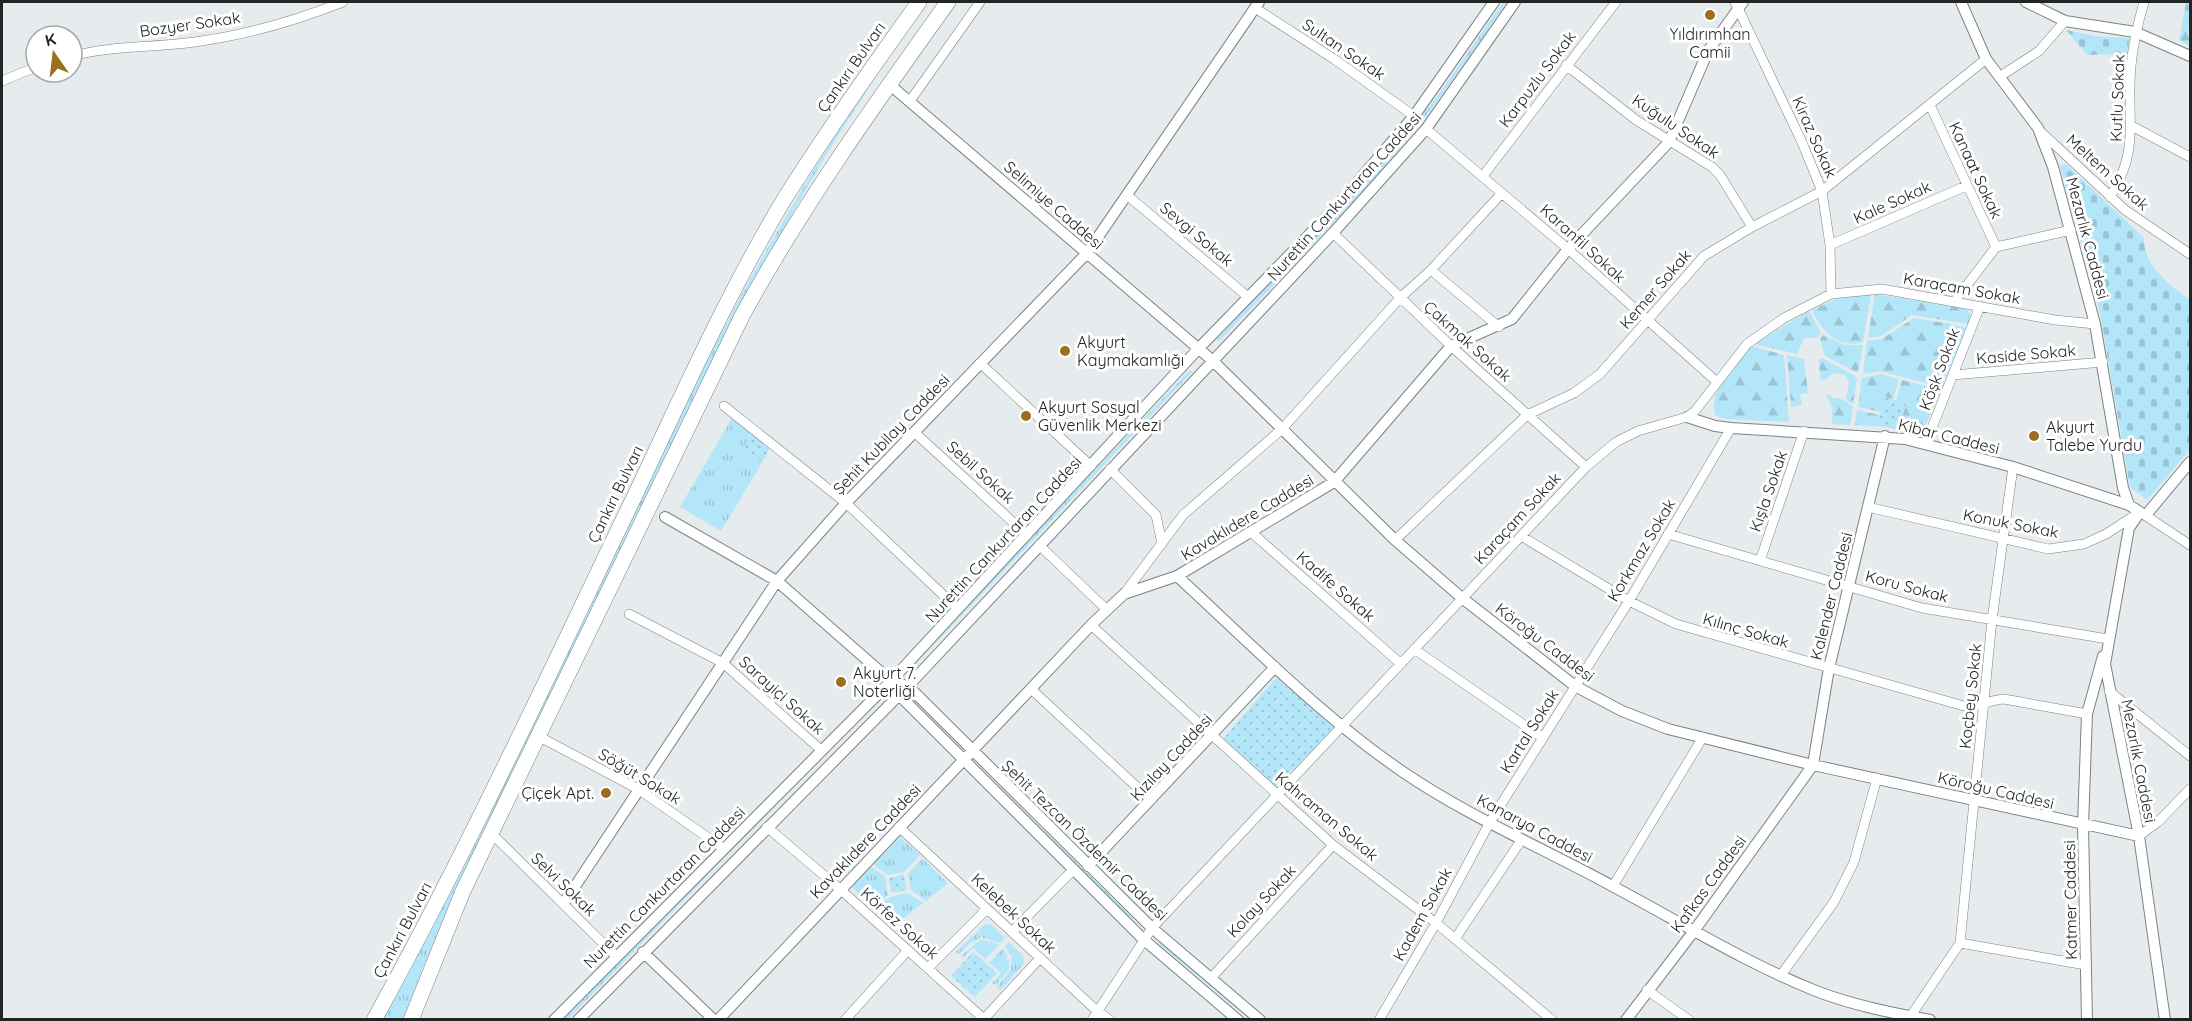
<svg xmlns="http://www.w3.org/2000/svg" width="2192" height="1021" font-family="Quicksand,sans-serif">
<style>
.grass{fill:url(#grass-tufts)}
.forest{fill:url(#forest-firs)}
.cemetery{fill:url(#cemetery-stones)}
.park{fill:url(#park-dots)}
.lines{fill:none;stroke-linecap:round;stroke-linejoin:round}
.minor-casing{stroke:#7d8283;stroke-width:10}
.tertiary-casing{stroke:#7d8283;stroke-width:12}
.trunk-casing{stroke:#7d8283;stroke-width:16}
.minor{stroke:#fff;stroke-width:9}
.tertiary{stroke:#fff;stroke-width:10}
.trunk{stroke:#fff;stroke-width:15}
.poi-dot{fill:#9a6f1d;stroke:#fff;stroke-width:2}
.labels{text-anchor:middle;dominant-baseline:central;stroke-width:6;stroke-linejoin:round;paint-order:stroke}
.street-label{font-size:16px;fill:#232525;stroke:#fff}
.poi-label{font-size:16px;fill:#232525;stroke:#fff;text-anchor:start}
</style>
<defs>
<pattern id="grass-tufts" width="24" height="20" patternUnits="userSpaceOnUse" patternTransform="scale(1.5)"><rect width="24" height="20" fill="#b3e6f8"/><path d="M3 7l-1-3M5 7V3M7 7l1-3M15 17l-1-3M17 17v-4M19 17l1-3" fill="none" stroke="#9ac5d4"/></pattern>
<pattern id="forest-firs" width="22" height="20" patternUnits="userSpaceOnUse" patternTransform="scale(1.5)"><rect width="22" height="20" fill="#b3e6f8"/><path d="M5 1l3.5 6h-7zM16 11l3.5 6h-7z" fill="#9ac5d4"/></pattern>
<pattern id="cemetery-stones" width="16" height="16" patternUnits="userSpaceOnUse" patternTransform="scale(1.5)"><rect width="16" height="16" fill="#b3e6f8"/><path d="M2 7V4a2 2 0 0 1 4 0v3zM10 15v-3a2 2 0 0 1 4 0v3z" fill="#9ac5d4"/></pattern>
<pattern id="park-dots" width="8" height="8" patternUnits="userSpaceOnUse" patternTransform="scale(1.5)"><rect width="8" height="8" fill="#b3e6f8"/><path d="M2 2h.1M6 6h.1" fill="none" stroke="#9ac5d4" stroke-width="1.8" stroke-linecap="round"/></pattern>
</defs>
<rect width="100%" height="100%" fill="#e6ebed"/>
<path class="grass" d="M1503,2H1507C1477,45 1447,90 1414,131C1354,205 1286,272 1219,341L1217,339L1390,155L1442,90Z
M865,89L867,91C773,231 705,388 630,538C551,697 465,854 403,1019L381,1020C510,787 611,541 735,307C775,232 819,160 865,89Z
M1190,370L1192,372L907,673L905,670Z
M732,418L751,433L744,450L763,461L721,531L680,507Z
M877,701L568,1019L563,1020Z
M975,762L1133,918L1131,919L973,763Z
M900,837L920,855L904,872L888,875L873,864Z
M922,858L948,883L926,901L911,890L908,874Z
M871,867L885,877L888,895L872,906L851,886Z
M908,893L923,903L893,926L875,908L890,897Z
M985,924L992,925L1005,938L1000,943L983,938L979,932L980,938L970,943L959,954L956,952Z
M980,940L989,941V946L991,941L999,945L985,959L973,948L963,958L961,956Z
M1009,942L1023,956L1024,963L1001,990L997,987L1011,969V957L1015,956L1010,955L1005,946Z
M1160,942L1252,1019H1249L1158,943Z
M1003,948L1008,957L1004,960L1009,959V969L996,985L992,983L1001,973L989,963Z"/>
<path class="forest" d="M2186,3L2190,4L2188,37L2190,38V47L2179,40Z
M1871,294L1863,342C1838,350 1821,330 1812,310L1843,296Z
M1875,294L1966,309L1971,315L1968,324L1912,315L1881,336L1868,338Z
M1809,311L1821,333L1817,338H1804L1797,354L1754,344Z
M1914,318L1951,324L1930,384L1880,371L1863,374L1867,341L1882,339Z
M1954,325L1966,328L1942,387L1933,385Z
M1823,335L1844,345H1863L1858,373L1825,356L1820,339Z
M1751,346L1784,355L1789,422L1726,419L1715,415C1708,391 1736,363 1751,346Z
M1787,355L1804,359L1808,393L1800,394L1802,405L1791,407Z
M1822,358L1857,377L1853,405L1846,399L1849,382L1844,375L1833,373L1823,381L1820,379L1819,359Z
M1881,374L1899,379L1893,399L1885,397L1881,412L1858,407L1862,378Z
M1902,380L1941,390L1923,431L1899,429L1906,403L1896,400Z
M1826,393L1833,398L1842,399L1853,407L1850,425L1832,424V408Z
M1857,410L1880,415L1877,426L1855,425Z"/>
<path class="cemetery" d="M2066,30L2096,36L2129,38L2128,54L2087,55Z
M2066,164L2144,238C2143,266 2170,285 2190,300V450L2147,500L2130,487L2100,313L2060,166Z"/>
<path class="park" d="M1885,397L1906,403L1899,429L1877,426Z
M751,433L770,448L763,461L744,450Z
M1276,678L1336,729L1274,788L1222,740Z
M904,875L907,890L892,893L889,878Z
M973,952L997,973L975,997L951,976Z"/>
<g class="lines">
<defs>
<path id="minor" d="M1735,2L1801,140L1822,191L1830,245L1831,294
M1255,8L1334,59L1414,116
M72,56C114,45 158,48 201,41C250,34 297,20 343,2
M1566,65L1636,120L1712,167L1720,175L1752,227
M1999,77L2039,51L2065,21
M2,81L36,67
M910,101L980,2
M1930,105L1996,247
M2130,125L2190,157
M1426,129L1568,249L1717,382
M2040,131L2125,210L2190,254
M1483,176L1616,2
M1127,195L1248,297
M2110,197C2141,148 2126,119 2131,66C2133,44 2138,23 2144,2
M1333,233L1451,346L1586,467
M1830,245L1966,186
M1431,270L1499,327
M1954,302L1996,247L2071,230
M980,363L1091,466
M1953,375L2103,362
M724,406L846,503L958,609
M914,432L1027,535
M1926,443L1980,306
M1110,469L1156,515L1162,544
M1868,507L2048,549L2084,544L2106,534L2140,512L2190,545
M1251,532L1401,664
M1668,534L1922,608L2108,639
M1521,536L1629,601L1676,624L1964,706C1978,707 1990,700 2004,699L2087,714
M1395,540L1527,415L1574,393L1600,374L1704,256L1752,227L1822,191L1986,59
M1039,545L1107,610
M1760,561L1804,431
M1124,594L1183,515L1282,429L1400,298L1431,270L1502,193
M629,614L723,663L821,750
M1091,625L1333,845L1436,923L1552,1020
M1414,649L1543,738
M1031,689L1151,800
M2109,691L2190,756
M538,736L638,789L723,848
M767,827L840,889L985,1020
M899,827L1097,1011L1110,1020
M491,833L616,956
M2139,836L2158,822L2190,789
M1613,886L1703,737
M1012,932L1073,870
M1455,939L1522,839
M1960,943L2086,965
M928,968L987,909
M1781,975L1834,902L1854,862L1877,778
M1212,977L1333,845
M1647,990L1689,1020
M845,1020L908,950
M983,1020L1040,958
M1092,1020L1152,928L1586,467L1616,442L1638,431L1687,417L1695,411L1747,344L1784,318L1831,294L1882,289L2055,320L2095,324
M1379,1020L1436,923L1490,822L1629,601L1731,428
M1908,1020L1960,943L1992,620L2013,467"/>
<path id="tertiary" d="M1961,2L1986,59L2038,128L2053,167L2095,324L2123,488L2129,505
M2026,2L2065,21L2135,32L2190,56
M889,84L1213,361L1395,540L1462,598L1575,686L1622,711L1668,729L1813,765L2139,836
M1687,417L1715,426L1731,428L1905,439L2013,467L2129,505L2140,512L2129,528L2105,664L2139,836L2165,1020
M2146,515L2190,462
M665,517L777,581L891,681L908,686L1152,928L1260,1020
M1177,576C1250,643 1321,716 1403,772C1469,817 1545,849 1614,887C1680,922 1746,963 1816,991C1852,1005 1892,1013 1930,1020
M894,690L1143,939L1238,1020
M1088,866L1275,667
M564,903L777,581L846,503L1087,253L1259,2
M643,952L714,1020
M554,1020L891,681L1199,348L1338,205L1414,116L1494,2
M578,1020L908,686L1333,233L1426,129L1515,2
M718,1020L1091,625L1124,594L1177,576L1334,482L1451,346L1512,319L1568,249L1669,142L1708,51L1743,2
M1626,1020L1694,931L1813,765L1829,668L1885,436
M2087,1020L2083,826L2087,714L2103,656"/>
<path id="trunk" d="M374,1020C470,846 552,667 638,489C683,393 730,289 785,198C827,131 873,66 919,2
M411,1020L463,891L742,316C802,206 875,104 948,2"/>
</defs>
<use href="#minor" class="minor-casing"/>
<use href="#tertiary" class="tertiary-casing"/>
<use href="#trunk" class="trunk-casing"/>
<use href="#minor" class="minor"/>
<use href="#tertiary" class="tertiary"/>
<use href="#trunk" class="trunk"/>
</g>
<g class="poi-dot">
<circle cx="1710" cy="15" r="6"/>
<circle cx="1065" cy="351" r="6"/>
<circle cx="1026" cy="416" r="6"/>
<circle cx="2034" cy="436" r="6"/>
<circle cx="841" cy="682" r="6"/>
<circle cx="606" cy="793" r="6"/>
</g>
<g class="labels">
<g class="street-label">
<text transform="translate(190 24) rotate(-8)">Bozyer Sokak</text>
<text transform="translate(1344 49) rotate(34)">Sultan Sokak</text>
<text transform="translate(851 67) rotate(-55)">Çankırı Bulvarı</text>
<text transform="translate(1537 79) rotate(-53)">Karpuzlu Sokak</text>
<text transform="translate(2117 98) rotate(-88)">Kutlu Sokak</text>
<text transform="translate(1676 126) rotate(34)">Kuğulu Sokak</text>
<text transform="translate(1815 137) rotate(66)">Kiraz Sokak</text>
<text transform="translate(1976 170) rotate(65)">Kanaat Sokak</text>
<text transform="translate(2108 172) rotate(42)">Meltem Sokak</text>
<text transform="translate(1344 196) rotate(-48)">Nurettin Cankurtaran Caddesi</text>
<text transform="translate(1892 202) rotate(-24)">Kale Sokak</text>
<text transform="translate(1054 205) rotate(41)">Selimiye Caddesi</text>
<text transform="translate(1197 234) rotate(40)">Sevgi Sokak</text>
<text transform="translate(2088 238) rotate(75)">Mezarlık Caddesi</text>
<text transform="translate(1583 243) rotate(42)">Karanfil Sokak</text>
<text transform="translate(1962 288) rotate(10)">Karaçam Sokak</text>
<text transform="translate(1655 289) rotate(-49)">Kemer Sokak</text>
<text transform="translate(1468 341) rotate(42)">Çakmak Sokak</text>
<text transform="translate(2026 354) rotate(-5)">Kaside Sokak</text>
<text transform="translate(1939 369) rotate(-69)">Köşk Sokak</text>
<text transform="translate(891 434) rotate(-46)">Şehit Kubilay Caddesi</text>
<text transform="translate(1949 436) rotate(14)">Kibar Caddesi</text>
<text transform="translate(981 472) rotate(42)">Sebil Sokak</text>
<text transform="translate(1768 491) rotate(-71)">Kışla Sokak</text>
<text transform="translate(615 494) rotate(-64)">Çankırı Bulvarı</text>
<text transform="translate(1247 517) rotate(-31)">Kavaklıdere Caddesi</text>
<text transform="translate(1517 518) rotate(-47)">Karaçam Sokak</text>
<text transform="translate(2011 523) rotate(11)">Konuk Sokak</text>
<text transform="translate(1003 539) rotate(-47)">Nurettin Cankurtaran Caddesi</text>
<text transform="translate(1641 550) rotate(-59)">Korkmaz Sokak</text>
<text transform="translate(1336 586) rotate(41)">Kadife Sokak</text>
<text transform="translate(1907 586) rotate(15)">Koru Sokak</text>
<text transform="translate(1831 596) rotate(-76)">Kalender Caddesi</text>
<text transform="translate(1746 630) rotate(16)">Kılınç Sokak</text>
<text transform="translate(1545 642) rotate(37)">Köroğu Caddesi</text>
<text transform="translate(782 695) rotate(42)">Sarayiçi Sokak</text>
<text transform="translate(1970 696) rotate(-84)">Koçbey Sokak</text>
<text transform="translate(1529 731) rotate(-58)">Kartal Sokak</text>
<text transform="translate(1171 757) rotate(-47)">Kızılay Caddesi</text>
<text transform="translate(2139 761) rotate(79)">Mezarlık Caddesi</text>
<text transform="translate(640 776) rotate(31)">Söğüt Sokak</text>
<text transform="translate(1996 790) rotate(13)">Köroğu Caddesi</text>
<text transform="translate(1327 816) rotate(40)">Kahraman Sokak</text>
<text transform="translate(1535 828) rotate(28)">Kanarya Caddesi</text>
<text transform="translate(1085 840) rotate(44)">Şehit Tezcan Özdemir Caddesi</text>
<text transform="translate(865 841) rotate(-46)">Kavaklıdere Caddesi</text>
<text transform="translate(564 884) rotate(44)">Selvi Sokak</text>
<text transform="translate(1708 884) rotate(-54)">Kafkas Caddesi</text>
<text transform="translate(664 887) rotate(-45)">Nurettin Cankurtaran Caddesi</text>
<text transform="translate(2070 900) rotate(-91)">Katmer Caddesi</text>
<text transform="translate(1261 901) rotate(-47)">Kolay Sokak</text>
<text transform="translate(1014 913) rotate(43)">Kelebek Sokak</text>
<text transform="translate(1422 914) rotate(-61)">Kadem Sokak</text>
<text transform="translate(900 923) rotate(42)">Körfez Sokak</text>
<text transform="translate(402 930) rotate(-62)">Çankırı Bulvarı</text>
</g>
<g class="poi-label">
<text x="1710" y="34" text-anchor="middle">Yıldırımhan<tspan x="1710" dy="18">Camii</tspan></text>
<text x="1077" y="342">Akyurt<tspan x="1077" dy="18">Kaymakamlığı</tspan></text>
<text x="1038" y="407">Akyurt Sosyal<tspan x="1038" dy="18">Güvenlik Merkezi</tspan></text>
<text x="2046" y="427">Akyurt<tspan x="2046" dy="18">Talebe Yurdu</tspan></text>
<text x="853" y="673">Akyurt 7.<tspan x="853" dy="18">Noterliği</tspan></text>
<text x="594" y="793" text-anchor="end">Çiçek Apt.</text>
</g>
</g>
<rect width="2192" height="1021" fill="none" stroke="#232525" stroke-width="6"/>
<g transform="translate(54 54) rotate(346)"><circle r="28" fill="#ffffff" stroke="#a7a8a8" stroke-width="1.5"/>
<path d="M0-4.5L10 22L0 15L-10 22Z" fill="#9a6f1d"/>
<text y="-9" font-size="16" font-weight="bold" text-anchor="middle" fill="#232525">K</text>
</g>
</svg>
